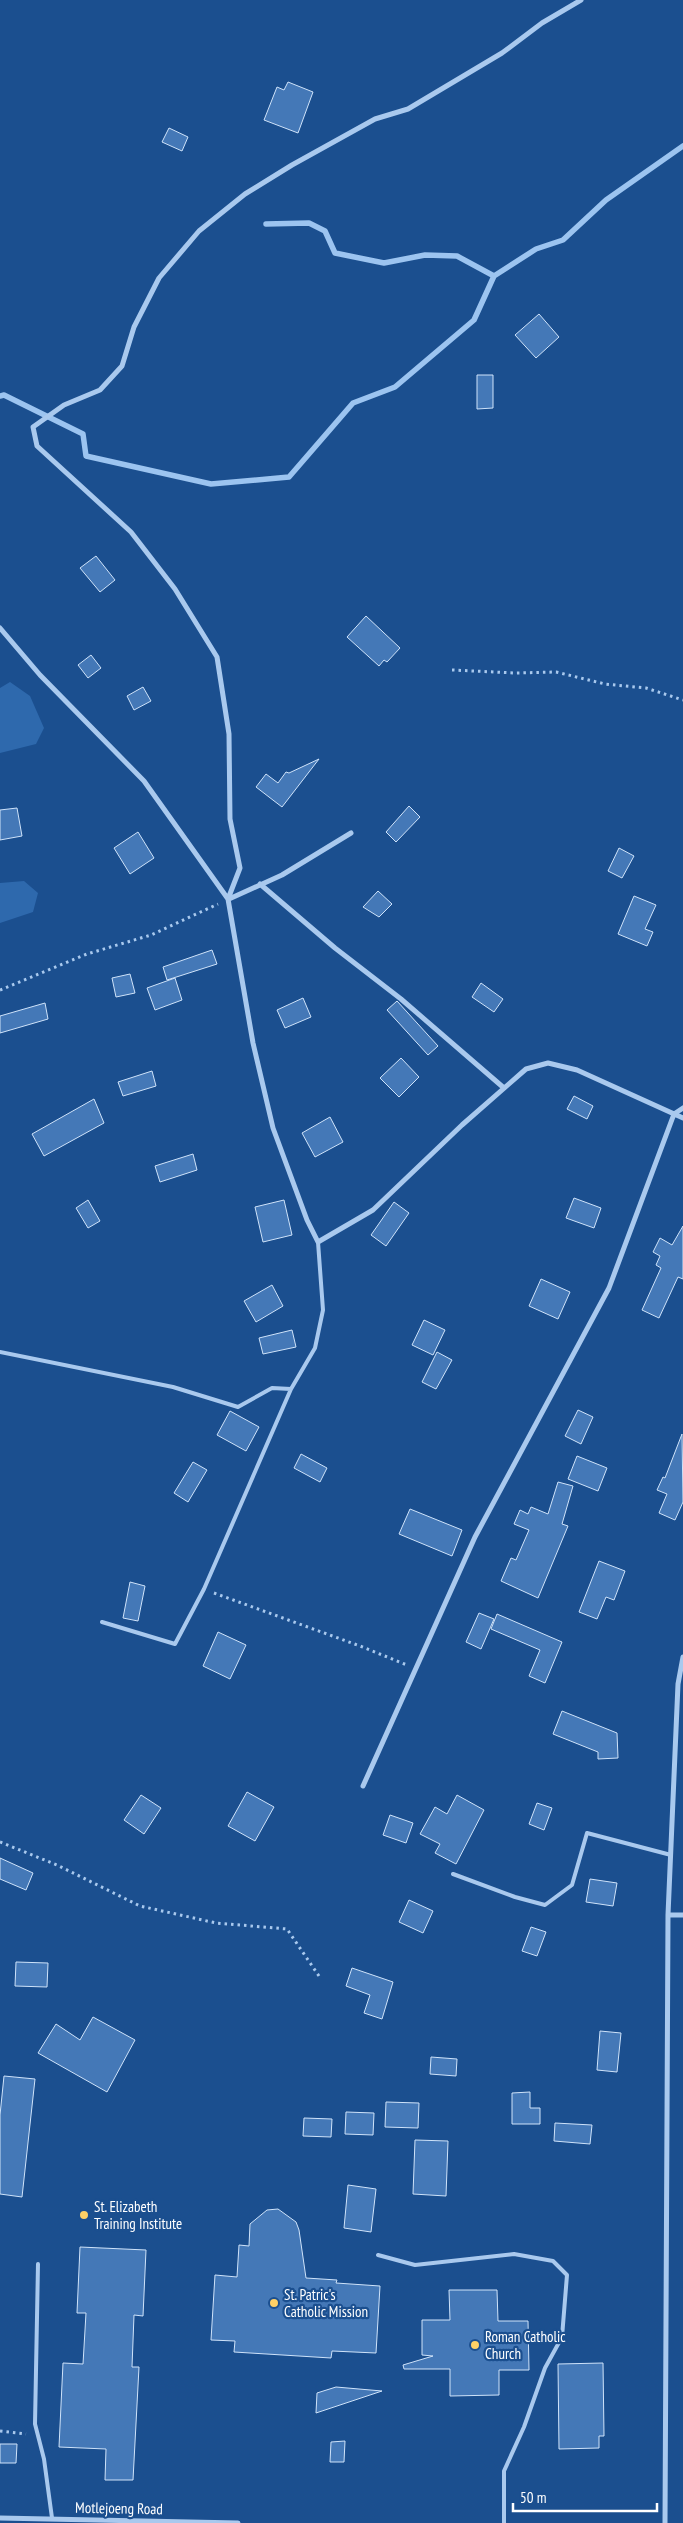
<svg xmlns="http://www.w3.org/2000/svg" width="683" height="2523" font-family="'PT Sans Narrow',sans-serif">
<style>
.green{fill:#2e69ad}
.lines{fill:none;stroke-linecap:round;stroke-linejoin:round}
.stream{stroke:#9cc4f0;stroke-width:5.5}
.building{fill:#4478b7;stroke:#cfe3fa}
.path{stroke:#a9c9ee;stroke-width:3;stroke-dasharray:2.5 4;stroke-linecap:butt}
.lane{stroke:#a9c9ee;stroke-width:4}
.street{stroke:#a9c9ee;stroke-width:5}
.poi-dot{fill:#ffd166;stroke:#1b4f8f;stroke-width:2}
.labels{text-anchor:middle;dominant-baseline:central;stroke-width:4.5;stroke-linejoin:round;paint-order:stroke}
.poi-label{font-size:15px;fill:#fff;stroke:#1b4f8f;text-anchor:start}
.street-label{font-size:15px;fill:#fff;stroke:#1b4f8f}
</style>
<rect width="100%" height="100%" fill="#1b4f8f"/>
<path class="green" d="M10,682L30,696L44,728L36,744L0,753V688Z
M24,881L38,893L33,912L0,923V883Z"/>
<g class="lines">
<path class="stream" d="M266,224L309,223L325,231L335,253L384,263L425,255L457,256L494,276
M0,396L4,395L83,434L86,456L211,484L289,477L353,403L395,387L474,320L494,276L536,249L563,240L606,200L683,146"/>
</g>
<path class="building" d="M288,82L313,92L298,133L264,120L277,87L284,90Z
M169,128L188,137L182,151L162,142Z
M539,314L559,337L536,358L515,335Z
M477,375H493V408L477,409Z
M96,556L115,580L100,592L80,568Z
M366,616L400,648L387,662L384,660L379,666L347,637Z
M91,655L101,668L88,678L78,665Z
M143,687L151,701L134,710L127,696Z
M319,759L282,807L256,787L266,774L278,783L286,772L289,773Z
M409,806L420,817L396,842L386,832Z
M17,808L22,836L0,840V810Z
M138,832L154,858L130,874L114,848Z
M619,848L634,856L622,878L608,871Z
M378,891L392,904L379,917L363,907Z
M634,896L656,905L645,929L653,932L647,946L618,934Z
M212,950L217,964L167,980L163,967Z
M130,974L135,993L116,997L112,978Z
M175,978L182,1000L155,1010L147,988Z
M481,983L503,999L494,1012L472,997Z
M303,998L311,1017L285,1028L277,1010Z
M397,1001L438,1046L428,1055L387,1010Z
M45,1003L48,1019L0,1033V1016Z
M401,1058L419,1077L399,1097L380,1078Z
M152,1071L156,1086L123,1096L118,1082Z
M574,1096L593,1106L587,1119L567,1109Z
M94,1099L104,1123L44,1156L32,1134Z
M330,1117L343,1142L315,1157L302,1133Z
M193,1154L197,1170L160,1182L155,1166Z
M574,1198L601,1208L594,1228L566,1218Z
M88,1200L100,1221L88,1228L76,1208Z
M284,1200L292,1235L263,1242L255,1207Z
M394,1202L409,1213L386,1246L371,1235Z
M683,1226V1279L678,1277L659,1318L642,1310L661,1268L656,1265L660,1256L653,1252L660,1238L672,1245Z
M541,1279L570,1292L558,1319L529,1306Z
M272,1285L283,1306L256,1322L244,1301Z
M424,1320L445,1330L433,1355L412,1345Z
M292,1330L296,1347L263,1354L259,1338Z
M437,1352L452,1360L436,1389L422,1382Z
M578,1410L593,1417L581,1444L565,1436Z
M230,1411L259,1427L246,1451L217,1435Z
M682,1434L683,1502L675,1520L659,1513L667,1494L657,1490L663,1477L665,1478Z
M301,1454L327,1468L320,1482L294,1468Z
M577,1456L607,1468L598,1491L568,1479Z
M193,1462L207,1470L188,1502L174,1493Z
M558,1482L573,1486L562,1524L568,1526L538,1598L501,1581L511,1558L516,1560L529,1530L514,1524L520,1510L528,1514L531,1507L548,1514Z
M410,1509L462,1530L452,1556L399,1534Z
M599,1561L625,1571L614,1600L606,1597L597,1619L579,1612Z
M130,1582L145,1586L138,1621L123,1618Z
M479,1613L494,1619L481,1649L466,1642Z
M497,1614L562,1642L545,1683L529,1676L540,1650L491,1629Z
M218,1632L246,1645L230,1679L203,1666Z
M562,1711L617,1733L618,1758L598,1759V1752L553,1734Z
M247,1792L274,1807L255,1841L228,1826Z
M141,1795L161,1808L144,1834L124,1820Z
M457,1795L484,1810L456,1864L435,1853L440,1844L420,1834L435,1807L447,1814Z
M537,1803L552,1808L544,1830L529,1824Z
M390,1815L413,1823L406,1843L383,1835Z
M0,1858L33,1873L26,1890L0,1879Z
M590,1879L617,1883L613,1906L586,1902Z
M409,1900L433,1911L423,1933L399,1922Z
M531,1927L546,1932L537,1956L522,1951Z
M16,1962L48,1963L47,1987L15,1986Z
M352,1968L393,1982L382,2019L364,2013L370,1995L346,1986Z
M93,2017L135,2040L107,2092L38,2053L56,2024L80,2040Z
M600,2031L621,2033L617,2072L597,2070Z
M431,2057L457,2059L456,2076L430,2074Z
M4,2076L35,2079L22,2197L0,2194V2115Z
M530,2092V2108H540V2124H512V2093Z
M386,2102L419,2103L418,2128L385,2127Z
M346,2112L374,2113L373,2135L345,2134Z
M304,2118L332,2119L331,2137L303,2136Z
M555,2123L592,2125L590,2144L554,2141Z
M415,2140L448,2141L446,2196L413,2194Z
M348,2185L376,2189L371,2232L344,2228Z
M278,2209L296,2222L299,2230L306,2278L337,2280L336,2283L380,2286L376,2353L332,2351L331,2358L234,2352L235,2341L211,2340L215,2275L237,2277L239,2245L249,2246L250,2224L267,2210Z
M80,2247L146,2250L143,2316L134,2315L132,2367H139L133,2480H105L106,2449L59,2447L63,2363L83,2364L86,2313H77Z
M449,2290H497L498,2321H528L529,2370H499V2395L450,2396V2369H404L403,2365L433,2356L422,2355V2320H450Z
M603,2363L604,2436H599V2448L559,2449L558,2364Z
M336,2387L382,2391L316,2413L317,2393Z
M345,2441L344,2462H330L331,2442Z
M0,2444H17L16,2463H0Z"/>
<g class="lines">
<path class="path" d="M452,670L515,673L556,672L605,684L646,688L683,700
M0,990L87,954L151,935L218,904
M214,1593L360,1646L407,1665
M0,1842L57,1865L140,1906L216,1923L287,1929L321,1979
M0,2431L26,2434"/>
<path class="lane" d="M0,1352L173,1387L238,1407L272,1388L291,1389
M102,1622L175,1644L204,1589L291,1389L315,1348L323,1310L318,1242
M453,1874L515,1897L545,1905L572,1885L587,1833L671,1855
M378,2255L415,2265L514,2254L553,2261L567,2275L562,2337L545,2368L524,2427L504,2471V2523
M38,2264L35,2424L44,2459L52,2518"/>
<path class="street" d="M0,628L40,675L144,781L228,899L253,1043L273,1128L307,1220L318,1242L373,1210L462,1125L526,1069L548,1063L577,1070L683,1118
M260,884L335,948L401,999L504,1088
M228,899L240,868L230,819L229,734L217,657L175,589L131,532L37,446L33,427L64,405L100,390L122,366L134,327L159,278L199,231L245,194L292,165L375,119L408,109L502,53L542,23L581,0
M229,899L282,875L351,833
M363,1786L475,1537L609,1288L674,1114L683,1108
M668,1915H683
M0,2518L238,2523
M665,2523L668,1915L678,1684L683,1657"/>
</g>
<g class="poi-dot">
<circle cx="84" cy="2215" r="5"/>
<circle cx="274" cy="2303" r="5"/>
<circle cx="475" cy="2345" r="5"/>
</g>
<g class="labels">
<g class="poi-label">
<text x="94" y="2206">St. Elizabeth<tspan x="94" dy="17">Training Institute</tspan></text>
<text x="284" y="2294">St. Patric's<tspan x="284" dy="17">Catholic Mission</tspan></text>
<text x="485" y="2336">Roman Catholic<tspan x="485" dy="17">Church</tspan></text>
</g>
<g class="street-label">
<text transform="translate(119 2508) rotate(1)">Motlejoeng Road</text>
</g>
</g>
<path d="M513 2503v8h144v-8" fill="none" stroke="#ffffff" stroke-width="2.5"/>
<text x="520" y="2503" font-size="15" fill="#ffffff" stroke="#1b4f8f" stroke-width="4" paint-order="stroke">50 m</text>
</svg>
